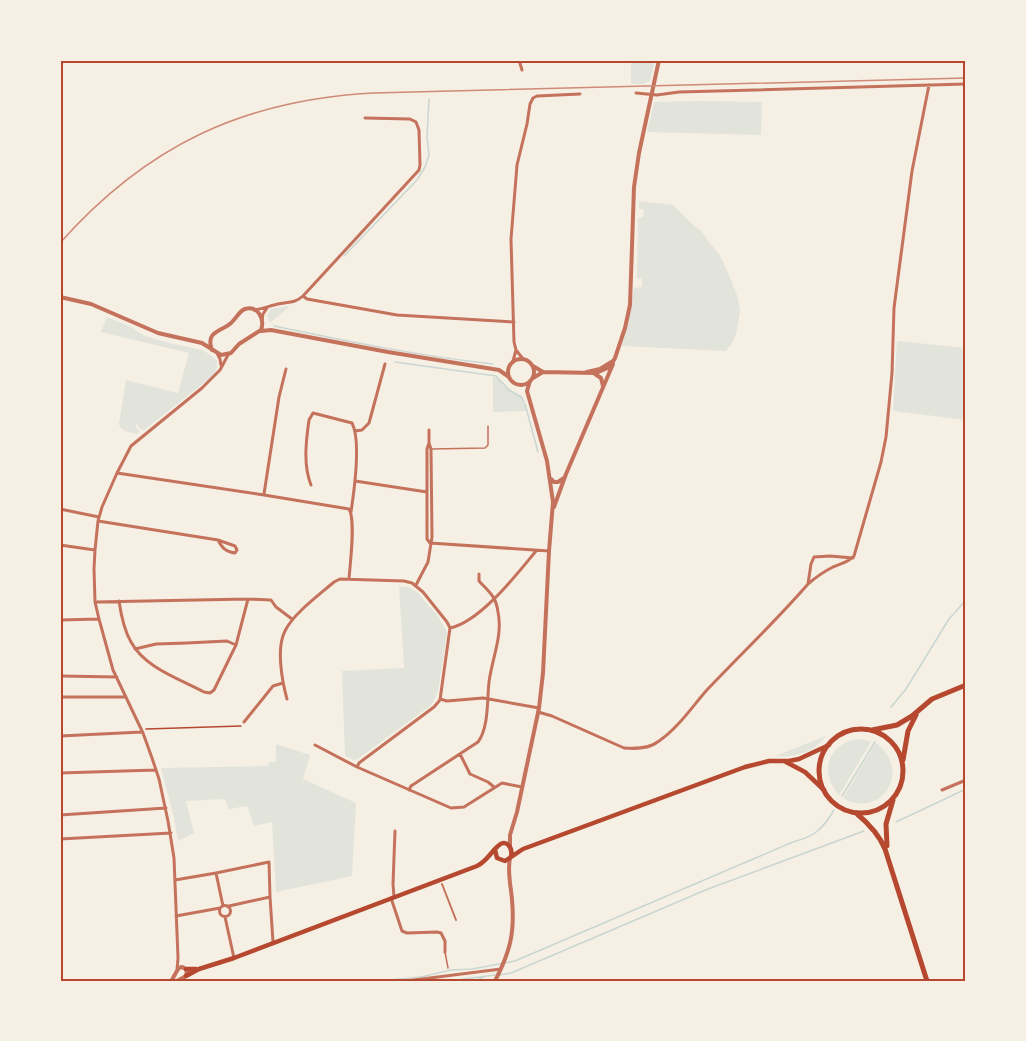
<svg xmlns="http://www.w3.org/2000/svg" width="1026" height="1041" font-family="Mulish,sans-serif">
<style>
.green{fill:#e2e4dc}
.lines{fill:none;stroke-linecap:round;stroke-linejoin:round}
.stream{stroke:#c9d6d2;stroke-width:1.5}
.path{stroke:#b5482f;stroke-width:1.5}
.service{stroke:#c5725c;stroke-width:1.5}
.pedestrian{stroke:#c5725c;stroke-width:2}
.minor{stroke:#c5725c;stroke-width:3}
.tertiary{stroke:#c5725c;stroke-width:4}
.secondary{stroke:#b5482f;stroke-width:4.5}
.primary{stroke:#b5482f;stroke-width:5}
.rail{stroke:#cf8b77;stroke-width:1.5}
.neatline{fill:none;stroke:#b5482f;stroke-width:2}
</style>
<rect width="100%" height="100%" fill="#f6efe4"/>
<path class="green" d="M629,60H655L650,82H645V84H631V62L629,61Z
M700,101L762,102L761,135L647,132L654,102Z
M639,201L673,205L691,223L702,232L708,241L719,254L726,268L738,298L740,311L736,335L730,346L726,351L622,346L630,314L634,288L642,287V279L637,278L638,219L643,217L644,210L639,209Z
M290,306L270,323L267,316L270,311L269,309Z
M107,317L131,327L145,336L169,343L203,350L217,360V368L214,375L144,430L140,429L137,424L135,425L139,432L137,434L125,431L120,427L119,424L126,380L178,393L189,353L101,332Z
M897,341L966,348V420L893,411Z
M493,377C502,378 502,383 509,388C512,391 518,393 522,396L527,411L493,412Z
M399,586L408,587L418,593L437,615L446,630L447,634L438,691L434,701L430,706L359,758L354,760L345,756L342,671L404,668Z
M826,736C814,753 794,758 775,756Z
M858,739L866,740L871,742L839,795C819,772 827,744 858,739Z
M876,743C913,771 881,820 843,798Z
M276,744L310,755L303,779L356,803L352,876L276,892L272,822L254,826L247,806L229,809L225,799L186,801L194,833L178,841L174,818L161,768L268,766L269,762H276Z"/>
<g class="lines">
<path class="stream" d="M344,256L417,180L425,167L429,155L427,137L429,99
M274,326C346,341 419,356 493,364
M395,362L496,376L510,391L522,398L524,402
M525,404L538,452
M891,707L906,689L949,619L966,600
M842,796L875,742
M896,822L966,789
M500,975L511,973L708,889L864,831
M389,980L421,977L451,970L472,969L515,961L793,842C815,836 822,830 834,810
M448,981L495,975
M474,981L484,977"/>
<path class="path" d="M146,729L241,726"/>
<path class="service" d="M431,449L485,448L488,445V426
M445,952L448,968"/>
<path class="pedestrian" d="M442,884L456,920"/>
<path class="minor" d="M519,60L522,70
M636,93L657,95L679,92L966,84
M303,296L307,299L397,315L514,322
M254,310C262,309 267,307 274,305C286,301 293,305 303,296L419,170L420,165L419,130L416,122L410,119L365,118
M262,320L263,314L267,308
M516,350L523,359
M217,353L220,359L221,365
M513,361L516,350L514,342L511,239L517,165L527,124L530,104L533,98L537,96L580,94
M355,431L362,430L369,423L385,364
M429,443L427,449V539L430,543
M117,473L264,495L349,509C356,520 350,564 349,579
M355,481L427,492
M311,485C303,465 306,441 309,420L313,413L352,423C361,440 354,492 351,512
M264,494L279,397L286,369
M60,509L99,517
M98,521L218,540C222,548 226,552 235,553L237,550L235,546L218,540
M430,543L549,551
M60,545L95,550
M808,584L811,564L814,557L830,556L853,558
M416,585L428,562L432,537L431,449L429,443V430
M119,601C121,615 124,630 131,642C145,668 180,679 204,692L210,693L214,690L236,645L248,599
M95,602L248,599L271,600L276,607L292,619
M60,620L99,619
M450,628C480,622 517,574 536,551
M135,649L156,644L187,643L227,641L236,645
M60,676L117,677
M60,697H125
M287,699C282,681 276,648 285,631C293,614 319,595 334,582L340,579L404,581L412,583L423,592L447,622L450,628L440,700L434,707L359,763L357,767
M440,699L447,701L483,698L539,708
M538,712L552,716L624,748C636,749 649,749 659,741C677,729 692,707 706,691C740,655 776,621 808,584C816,577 823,572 833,567C840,564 849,562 854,556L881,462L886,437L892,373L894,308L912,171L929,85
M244,722L273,686L283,683
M60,736L142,732
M315,745L357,767L451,808L464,807L502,783L522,787
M460,754L470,774L488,782L494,787
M60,773L156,770
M409,790L411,786L478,742C489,728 487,699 489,682C492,658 503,636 498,612C496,596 489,592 479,581V574
M942,790L966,780
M60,815L166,808
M60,839L171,833
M216,873L223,906
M175,880L216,873L269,862L270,897L273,942
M394,897L393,884L395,831
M391,898L402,931L407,933L437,932L441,933L445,941V952
M219.5 911a5.5 5.5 0 1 1 11 0a5.5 5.5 0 1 1-11 0Z
M228,907L229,906L270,897
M176,916L220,908
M225,917L234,958
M177,970L178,958L174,858L168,821L159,779L152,758L143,733L113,670L99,619L95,602L94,569L95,550L98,521L102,507L117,473L131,446L202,388L220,370L228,355
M406,981L501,969"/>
<path class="tertiary" d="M60,297L91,304L158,333L202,343L221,355L231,353L239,344L261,330C265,319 258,305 245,309C239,311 236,319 231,323C221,332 205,331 212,350
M261,331L271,330L388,352L499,370L509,377
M508 372a13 13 0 1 1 26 0a13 13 0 1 1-26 0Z
M533,366L543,372L533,378
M543,372L596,373L610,367L615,358L625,328L630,305L634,187L639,153L659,60
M587,372L600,369L613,361
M595,374L601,378L603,386
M551,479L554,482H558L564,478
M554,507L566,474L613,364
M510,846V835L517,812L539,708L543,673L549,551L553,502L547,461L527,391L530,381
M171,981C176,975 179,960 187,971L186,976L177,981
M495,981C510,952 515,933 512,900C511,886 507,872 510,858"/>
<path class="secondary" d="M786,762L805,772L824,790
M495,850L497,858L505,861L523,849L745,767L769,761H789L799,759L829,745
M186,969H196
M186,976L199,969L234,958L477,866C487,861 490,853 498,846C506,838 513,848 511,856"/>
<path class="primary" d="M819 771a42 42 0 1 1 84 0a42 42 0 1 1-84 0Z
M872,730L897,725L912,716L932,699L966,685
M903,760L908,731L916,715
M856,813C868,823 879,834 885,849L927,981
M887,846L886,824L893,800"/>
<path class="rail" d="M60,243C146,146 243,100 373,93L966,78"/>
</g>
<rect width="1026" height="1041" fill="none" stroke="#f6efe4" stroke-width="123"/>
<rect x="62" y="62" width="902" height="918" class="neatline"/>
</svg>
